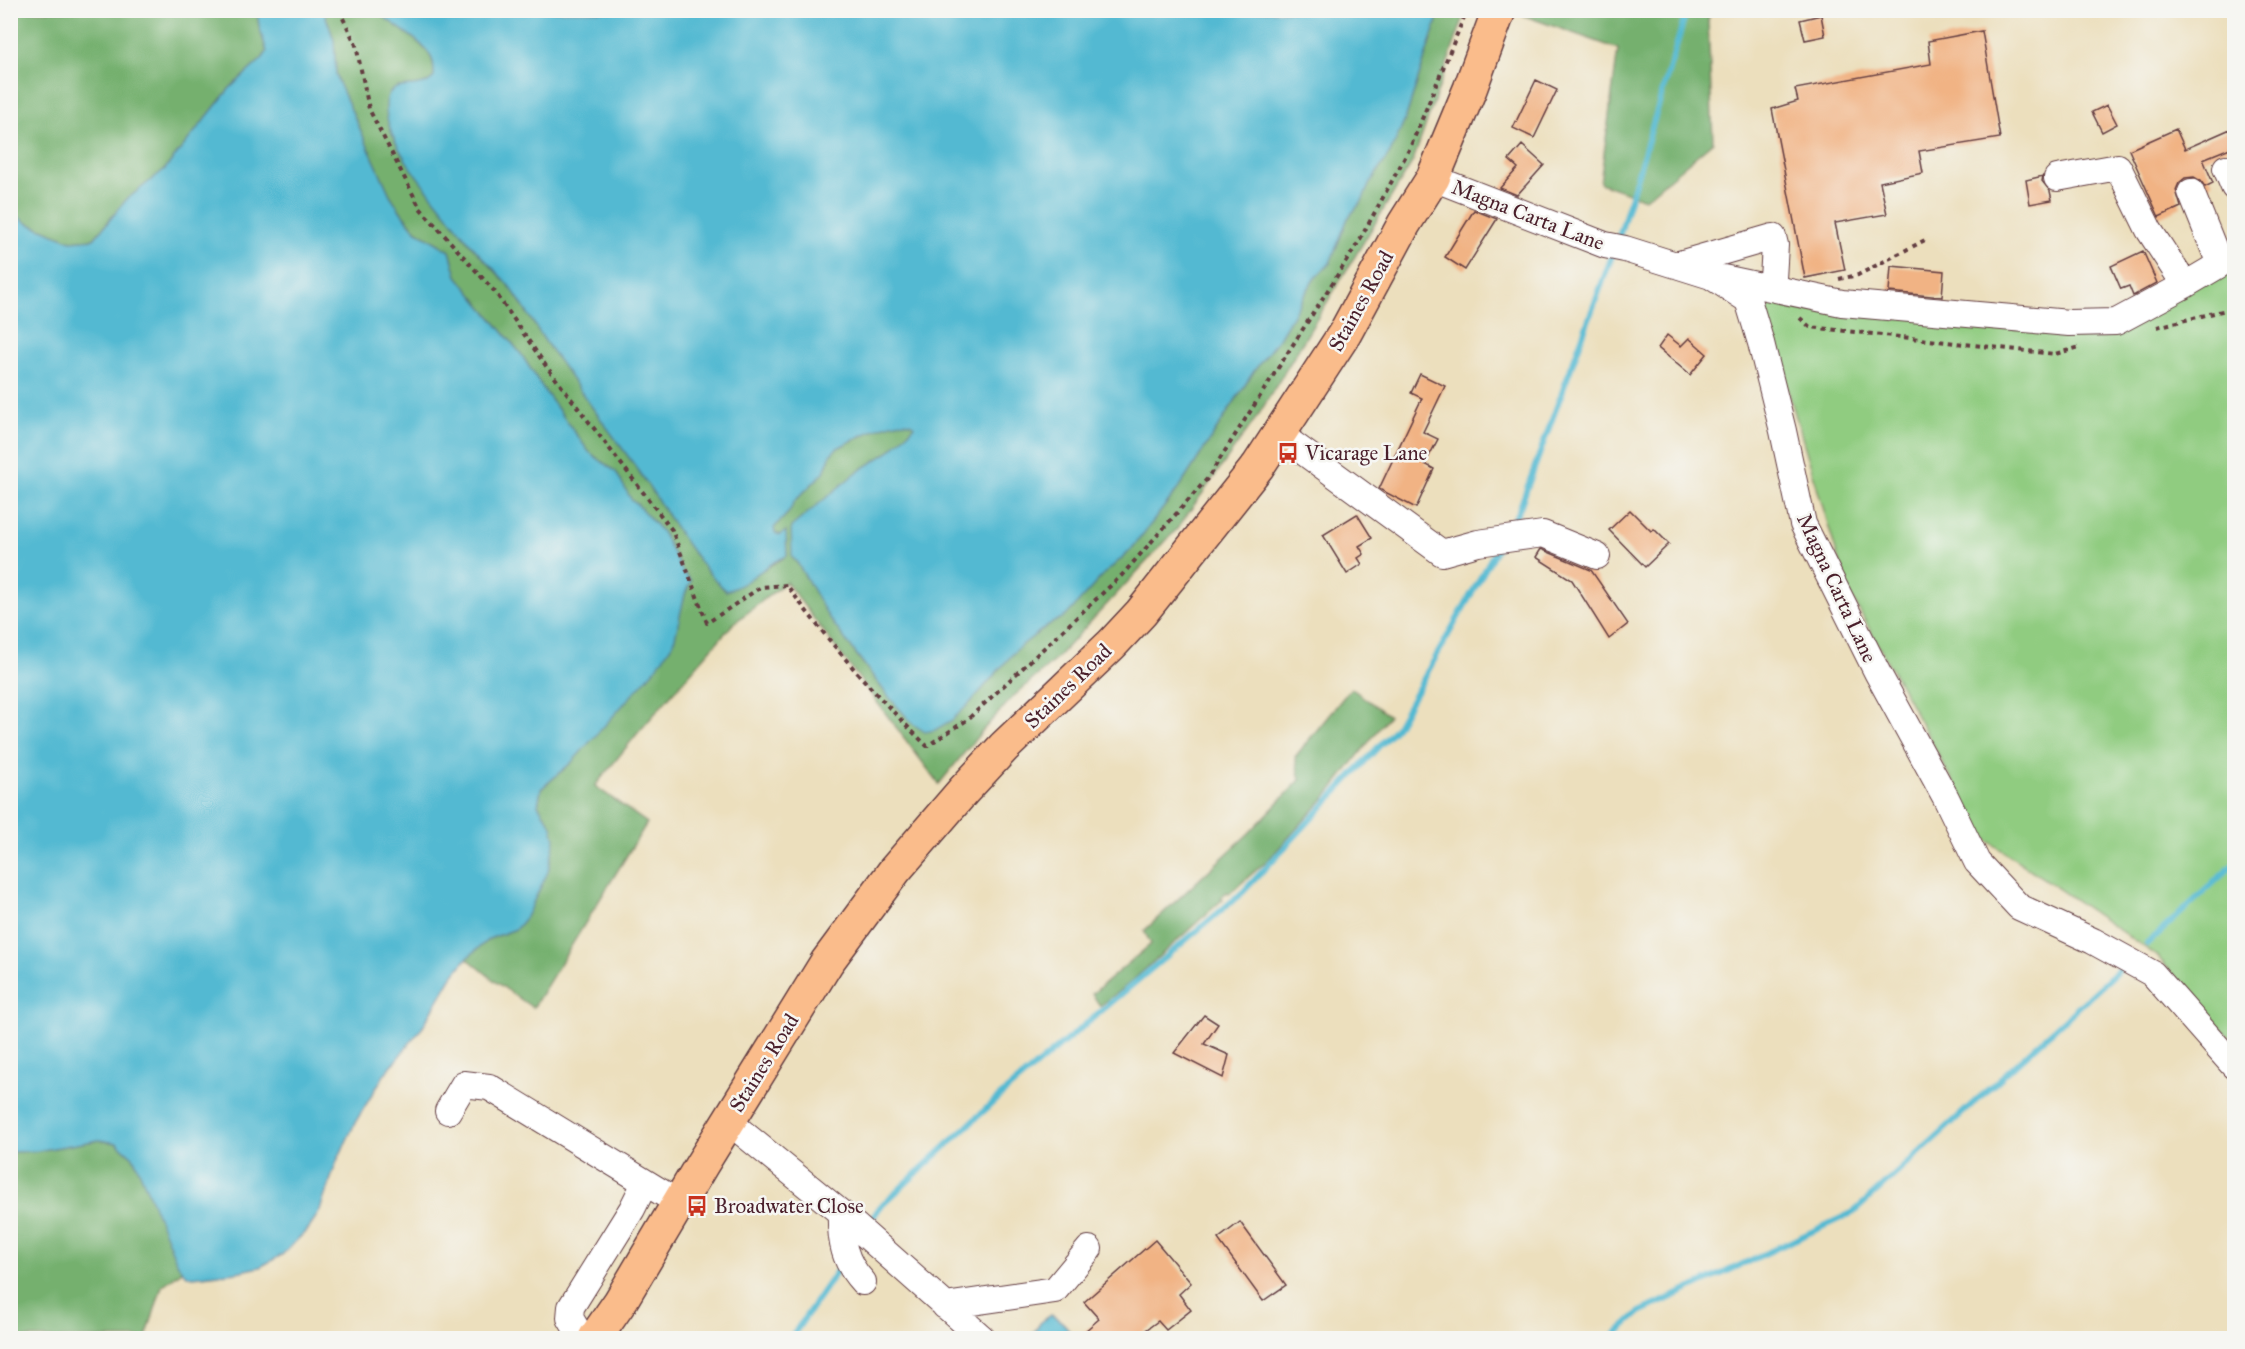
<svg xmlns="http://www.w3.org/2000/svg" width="2245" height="1349" font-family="'IM FELL Great Primer',serif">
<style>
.green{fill:#90cc80;stroke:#6d7656;stroke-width:1.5}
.forest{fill:#74b06e;stroke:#5f684c;stroke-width:1.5}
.water{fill:#53b9d2;stroke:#4e6c7e;stroke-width:1.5}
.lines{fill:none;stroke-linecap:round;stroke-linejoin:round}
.stream{stroke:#53b9d2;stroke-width:6}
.building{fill:#f1b384}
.minor-casing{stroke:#623c41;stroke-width:28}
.major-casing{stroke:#623c41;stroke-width:36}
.path{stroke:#623c41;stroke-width:4;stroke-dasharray:4.5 4.5;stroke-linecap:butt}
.minor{stroke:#fff;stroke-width:26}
.major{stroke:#fabc8b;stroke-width:33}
.labels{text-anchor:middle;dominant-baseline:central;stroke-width:5;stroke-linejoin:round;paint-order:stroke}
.street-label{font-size:21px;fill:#4a1f2b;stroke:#f6f6f2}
.poi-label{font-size:21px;fill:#4a1f2b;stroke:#f6f6f2;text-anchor:start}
</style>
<rect width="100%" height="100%" fill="#f6f6f2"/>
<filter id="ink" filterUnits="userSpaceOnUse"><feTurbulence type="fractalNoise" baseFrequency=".0167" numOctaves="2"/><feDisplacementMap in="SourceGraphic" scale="12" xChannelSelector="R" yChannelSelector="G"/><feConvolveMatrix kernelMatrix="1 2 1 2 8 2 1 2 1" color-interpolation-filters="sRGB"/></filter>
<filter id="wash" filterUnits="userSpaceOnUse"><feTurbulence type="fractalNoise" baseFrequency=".008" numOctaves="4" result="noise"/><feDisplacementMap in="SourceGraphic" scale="24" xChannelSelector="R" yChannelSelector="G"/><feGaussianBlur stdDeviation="1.35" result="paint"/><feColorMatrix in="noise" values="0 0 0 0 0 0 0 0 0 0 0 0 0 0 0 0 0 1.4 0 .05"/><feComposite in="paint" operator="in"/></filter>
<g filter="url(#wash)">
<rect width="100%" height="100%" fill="#ecdfbd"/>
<path class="green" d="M2234,264V1042L2157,956L1984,838L1847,588L1759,293L2103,334Z"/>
<path class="forest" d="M1524,10L1711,11L1708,20L1713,142L1645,199L1600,183L1618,49L1522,15Z
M11,11H257L259,26L267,52L262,59L230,88L165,169L126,200L94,239L71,241L27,223L11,211Z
M324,11H377C392,26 428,42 433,63C434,67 434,73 434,77C424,88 412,86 398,87L386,108L390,128L401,153L471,245L512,289L547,344L651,488L698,559L726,591L787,556L786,531L781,535L775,533L774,528L789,512L794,502L824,472L831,454L836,449C851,442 902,411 915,426L889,452L857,472L792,527V557L798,564C832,622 867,674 913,724L970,703L1017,649L1048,625L1066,616L1104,574L1130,551L1181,485L1254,371L1279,338L1314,279L1330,263L1348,218L1362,201L1370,183L1390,153L1405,120L1440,11H1466L1413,161L1259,414L1177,529L1054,661L1014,696L982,731L939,784L786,582L733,624L637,734L595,786L647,823L533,1008L496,982L467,958L489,939L516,929L552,826L538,805L541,789L572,762L685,594L691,581L683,572L662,532L637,504L632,501L616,472L589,452L544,390L521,354L457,276L450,251L416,230L401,212L390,195L339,83L336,74L334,40Z
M1351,688L1389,716L1330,792L1270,858L1229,894L1227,892L1221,897L1223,899L1131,982L1100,1006L1092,994L1151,944L1144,931L1249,833L1300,780L1295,757Z
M99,1140L117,1143L134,1158L182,1271L162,1286L146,1338H11L10,1152L37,1151Z"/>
<path class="water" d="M257,11H324L334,40L336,74L339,83L390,195L401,212L415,230L450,251L457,276L521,354L544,390L589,452L616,472L632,501L637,504L662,532L683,572L691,581L685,594L674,642L657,667L572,762L541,789L538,805L552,826L555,839L548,872L526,917L516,929L489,939L467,958L451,978L422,1028L384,1075L356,1121L337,1161L320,1210L310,1227L282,1255L260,1267L237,1272L193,1277C181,1275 179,1265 174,1256L134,1158L117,1143L99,1140L37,1151L11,1152V211L27,223L71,241L94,239L126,200L165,169L230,88L262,59L267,52L259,26Z
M377,11H1440L1405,120L1390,153L1370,183L1362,201L1348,218L1330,263L1314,279L1279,338L1254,371L1181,485L1130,551L1104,574L1066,616L1048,625L1017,649L970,703L952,720L935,730L925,732L913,724L888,696L829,618L798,564L792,557L791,527L857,472L889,452L915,426C901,412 851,441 836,449L831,454L824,472L794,502L789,512L774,528L775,533L780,535L786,531L787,556C764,564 749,585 726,591C689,556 665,508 635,466C606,426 576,386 547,344C535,327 525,308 513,291C501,275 486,262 473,247C465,238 458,228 450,218C428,189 385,144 386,106C387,74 417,96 434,77C434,72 434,67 433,62C428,42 392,26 377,11Z
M1051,1315C1061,1320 1070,1327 1071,1338H1030L1041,1322Z"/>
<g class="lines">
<path class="stream" d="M1618,240L1687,10
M1507,532L1519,510L1613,253
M2147,944L2234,864
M867,1226L880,1207L1000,1096L1243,892L1396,728L1497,548
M791,1338L843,1262
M1611,1338L1640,1312L1854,1212L2119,970"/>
</g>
<g id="blocks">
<path class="building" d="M1821,15L1825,36L1805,40L1800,20Z
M1982,31L2000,138L1919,151L1923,173L1880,182L1887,214L1835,223L1845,270L1805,278L1772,109L1798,101L1795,89L1931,64L1928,41Z
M1536,80L1557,90L1534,138L1513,128Z
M2107,105L2117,124L2102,132L2092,112Z
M2235,127V146L2203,159L2213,183L2205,187L2201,181L2194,177L2185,178L2179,183L2176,190L2181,207L2159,217L2129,150L2176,129L2185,149Z
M1522,145L1544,165L1517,195L1500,188L1518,168L1509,160Z
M2043,176L2042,181L2050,191L2052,200L2030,204L2026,180Z
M1474,210L1497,219L1465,270L1445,257Z
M2143,251L2157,283L2133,296L2129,286L2121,289L2111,266Z
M1891,266L1944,271L1942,297L1889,292Z
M1667,335L1681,346L1689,338L1707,354L1690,375L1658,348Z
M1420,374L1445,386L1423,432L1438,439L1425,464L1434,469L1416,508L1379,489L1422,398L1411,393Z
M1630,510L1651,531L1654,529L1669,544L1645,567L1609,530Z
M1357,514L1372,538L1359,546L1364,554L1358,558L1362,564L1347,574L1323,535Z
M1541,549L1591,570L1628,624L1609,639L1572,580L1536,557Z
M1204,1015L1218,1024L1204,1044L1229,1055L1223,1078L1174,1053Z
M1240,1222L1286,1285L1263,1301L1218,1239Z
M1155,1240L1191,1283L1179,1294L1191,1310L1166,1330L1158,1321L1135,1338H1077L1099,1319L1084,1302Z"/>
</g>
</g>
<g filter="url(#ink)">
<use href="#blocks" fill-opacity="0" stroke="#623c41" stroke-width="1.5"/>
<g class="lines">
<defs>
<path id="minor" d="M2226,168L2234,187
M1433,178L1605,245L1625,249L1711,276L1748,300L1761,343L1783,431L1803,524L1877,672L1946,798L1977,862L2019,907L2093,941L2153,974L2234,1066
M2057,178L2118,167L2149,230L2185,285
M2191,192L2220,264
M1676,265L1773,237L1775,245L1773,279L1762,286
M1723,278L1842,303L2069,323L2116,322L2185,285L2234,256
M1279,434L1442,553L1478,543L1543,534L1597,556
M448,1111L464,1084L489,1087L679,1203
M728,1121L841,1213L982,1338
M841,1213C840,1240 844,1262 863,1282
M945,1306L1055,1290L1089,1249
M582,1338L570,1318L571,1307L632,1209L645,1183"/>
<path id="major" d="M595,1338L620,1302L702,1164L827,962L895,870L964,790L1004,747L1112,644L1141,613L1258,466L1345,333L1404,224L1433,178L1470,89L1499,10"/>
</defs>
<use href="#minor" class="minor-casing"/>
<use href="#major" class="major-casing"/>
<path class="path" d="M339,10L356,45L369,109L420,208L495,292L546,366L672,530L707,623L761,587L787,585C829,643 876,696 927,746L967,720L1122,575L1207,479L1358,243L1410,148L1467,10
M1839,279L1858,275L1927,239
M1800,318L1810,327L2055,354L2080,347
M2157,327L2234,308"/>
<use href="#minor" class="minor"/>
<use href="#major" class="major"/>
</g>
</g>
<defs>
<symbol id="bus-bare" viewBox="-9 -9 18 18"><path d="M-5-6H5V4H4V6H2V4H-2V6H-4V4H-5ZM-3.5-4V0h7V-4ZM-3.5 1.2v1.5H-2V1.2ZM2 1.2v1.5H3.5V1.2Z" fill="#c8321e" stroke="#f6f6f2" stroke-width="2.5" paint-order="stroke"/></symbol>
</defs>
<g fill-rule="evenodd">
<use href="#bus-bare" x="1273" y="438" width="30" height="30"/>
<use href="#bus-bare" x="682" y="1191" width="30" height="30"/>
</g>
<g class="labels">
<g class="street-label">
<text transform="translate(1528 215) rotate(21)">Magna Carta Lane</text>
<text transform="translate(1361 301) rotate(-61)">Staines Road</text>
<text transform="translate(1837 588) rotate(65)">Magna Carta Lane</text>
<text transform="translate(1068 686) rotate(-44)">Staines Road</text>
<text transform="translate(764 1063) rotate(-58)">Staines Road</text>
</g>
<g class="poi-label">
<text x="1305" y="453">Vicarage Lane</text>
<text x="714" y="1206">Broadwater Close</text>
</g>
</g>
<rect width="2245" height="1349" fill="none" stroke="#f6f6f2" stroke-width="36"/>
</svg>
